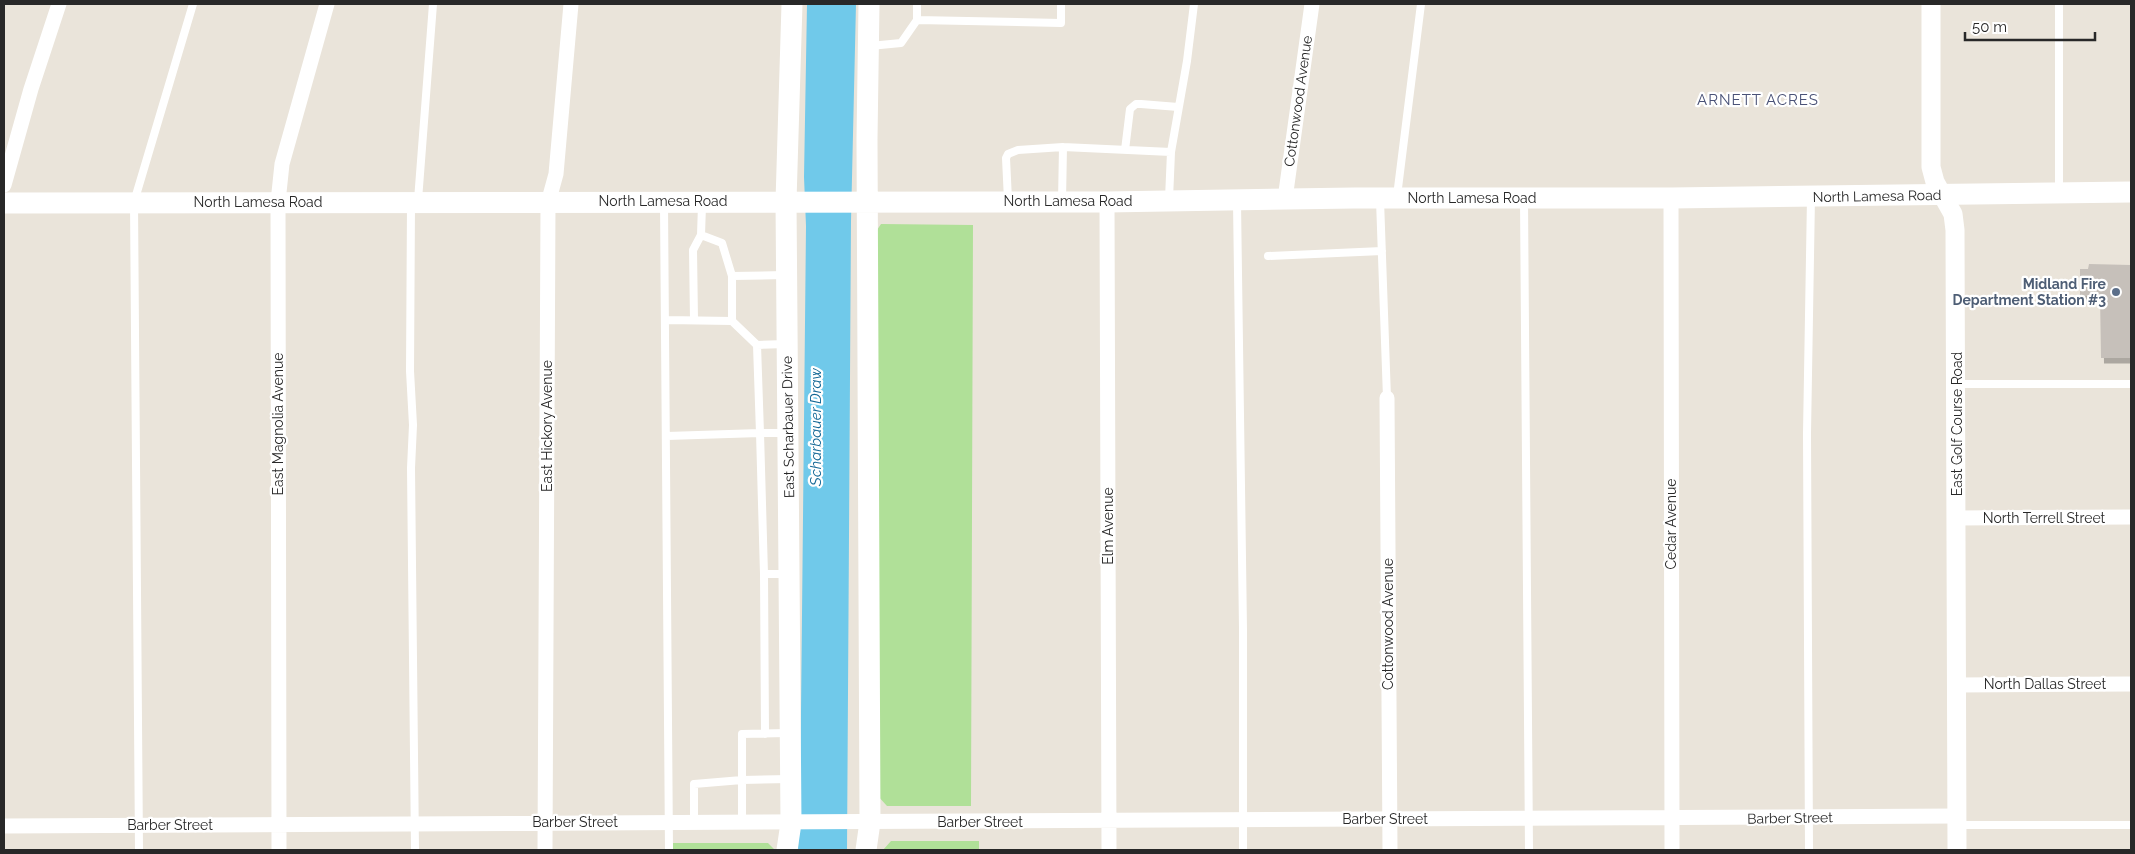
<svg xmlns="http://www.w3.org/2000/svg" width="2135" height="854" font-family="Raleway,sans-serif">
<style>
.green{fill:#b0e098}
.water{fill:#70c9ea}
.building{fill:#c6c0ba;filter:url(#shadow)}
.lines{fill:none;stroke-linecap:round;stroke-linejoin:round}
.service{stroke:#fff;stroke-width:8}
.minor{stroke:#fff;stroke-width:15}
.tertiary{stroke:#fff;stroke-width:19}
.secondary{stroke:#fff;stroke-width:21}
.service-dot{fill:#5c6f8a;stroke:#fff;stroke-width:2}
.labels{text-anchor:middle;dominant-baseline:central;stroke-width:4.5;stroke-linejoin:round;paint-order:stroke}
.street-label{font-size:14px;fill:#282828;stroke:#fff}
.service-label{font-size:14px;font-weight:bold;fill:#4e5e75;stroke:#fff;text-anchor:end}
.neighbourhood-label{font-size:15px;letter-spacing:1px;fill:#4a5277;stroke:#fff}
.water-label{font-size:15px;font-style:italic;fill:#116694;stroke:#fff}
</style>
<defs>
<filter id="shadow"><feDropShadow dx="3" dy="5.5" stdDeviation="0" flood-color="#0004"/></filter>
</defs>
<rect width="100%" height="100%" fill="#eae4da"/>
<path class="green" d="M881,224L973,225L971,806H887L877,795V230Z
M891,841H979V850H883Z
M673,843H768L775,850H673Z"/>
<path class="water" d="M807,4H856L851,221L847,850H798L800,809L806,226L804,177Z"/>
<path class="building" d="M2089,264L2131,265V358H2101L2100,295L2080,296V269H2088Z"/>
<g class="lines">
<path class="service" d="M917,4V20L1061,23V4
M2059,4V192
M870,46L901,43L917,20
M1063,147L1171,152
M1125,150L1130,109L1136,104H1141L1178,107
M1397,196L1421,4
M1169,199L1171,152L1187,61L1194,4
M418,200L433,4
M1008,200L1006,158L1008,154L1018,150L1063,147L1062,201
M1380,200L1387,398
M1524,200L1529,850
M1237,202L1243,629V850
M411,204L410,371L413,425L411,468L415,850
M664,205L669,850
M701,235L702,205
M1268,256L1382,251
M732,276L785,275
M666,320L732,321
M694,320L693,250L701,235L722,243L732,276V321L757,345L786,344
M1957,384H2131
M786,433H760L764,574H787
M667,436L760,433L757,345
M764,574L765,734
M694,823V784L742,780L790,779
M742,823V734L788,733
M1958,825H2131
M139,850L134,202L193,4
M1809,850L1807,434L1811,197"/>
<path class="minor" d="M4,185L31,89L59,4
M1671,198L1672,850
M1285,199L1312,4
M1107,202L1109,850
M1387,398L1390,850
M1958,518L2131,517
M1958,685L2131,684
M4,826L1957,816
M279,850L278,202L282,164L327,4
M545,850L548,203L556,174L571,4"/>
<path class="tertiary" d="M1931,4V167L1935,182L1953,214L1955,230L1957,850"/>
<path class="secondary" d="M4,203L1107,202L1354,198H1671L2131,192
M787,850L791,823L786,201L792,4
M866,850L870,822L867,139L869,4"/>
</g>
<circle class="service-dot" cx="2116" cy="292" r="5"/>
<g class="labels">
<g class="street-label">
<text transform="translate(1298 101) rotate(-82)">Cottonwood Avenue</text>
<text transform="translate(1877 196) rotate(-1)">North Lamesa Road</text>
<text x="1472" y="198">North Lamesa Road</text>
<text x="663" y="201">North Lamesa Road</text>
<text x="1068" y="201">North Lamesa Road</text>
<text x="258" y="202">North Lamesa Road</text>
<text transform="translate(278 424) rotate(-90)">East Magnolia Avenue</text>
<text transform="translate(1957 424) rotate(-90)">East Golf Course Road</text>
<text transform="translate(547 426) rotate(-90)">East Hickory Avenue</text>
<text transform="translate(788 427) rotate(-91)">East Scharbauer Drive</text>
<text x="2044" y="518">North Terrell Street</text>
<text transform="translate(1671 524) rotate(-90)">Cedar Avenue</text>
<text transform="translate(1108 526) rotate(-90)">Elm Avenue</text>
<text transform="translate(1388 624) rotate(-90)">Cottonwood Avenue</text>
<text x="2045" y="684">North Dallas Street</text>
<text transform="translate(1790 818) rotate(-1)">Barber Street</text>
<text x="1385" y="819">Barber Street</text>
<text x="575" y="822">Barber Street</text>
<text x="980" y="822">Barber Street</text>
<text x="170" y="825">Barber Street</text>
</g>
<g class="service-label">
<text x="2106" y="284">Midland Fire<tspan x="2106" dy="16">Department Station #3</tspan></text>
</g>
<g class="neighbourhood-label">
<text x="1758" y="100">ARNETT ACRES</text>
</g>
<g class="water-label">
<text transform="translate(816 427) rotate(-90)">Scharbauer Draw</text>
</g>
</g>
<rect width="2135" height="854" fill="none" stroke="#282828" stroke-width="10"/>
<path d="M1965 32v8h130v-8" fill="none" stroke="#282828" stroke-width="2.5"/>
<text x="1972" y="32" font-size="15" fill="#282828" stroke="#ffffff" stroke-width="4" paint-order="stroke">50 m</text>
</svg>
